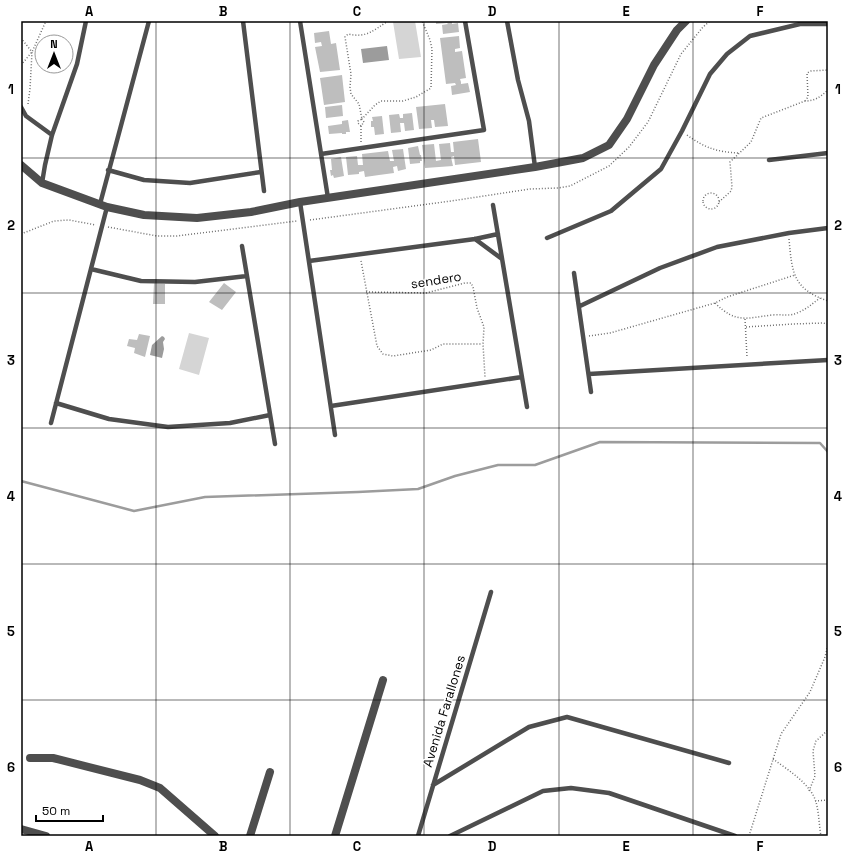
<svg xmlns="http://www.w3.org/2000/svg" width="849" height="857" font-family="'Space Grotesk',sans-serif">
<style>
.green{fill:#d5d5d5}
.water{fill:#9c9c9c}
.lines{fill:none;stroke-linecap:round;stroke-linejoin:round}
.stream{stroke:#9c9c9c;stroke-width:2.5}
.building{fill:#bebebe}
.path{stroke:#707070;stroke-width:1.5;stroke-dasharray:1 2;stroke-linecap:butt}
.service{stroke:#4e4e4e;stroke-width:4.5}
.minor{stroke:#4e4e4e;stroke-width:8}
.grid{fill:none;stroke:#000;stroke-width:1;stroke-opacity:0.55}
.labels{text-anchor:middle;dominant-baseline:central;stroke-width:3;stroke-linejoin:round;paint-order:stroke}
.street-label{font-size:13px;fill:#000;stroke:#fff}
.neatline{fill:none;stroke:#000;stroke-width:1.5}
.grid-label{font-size:13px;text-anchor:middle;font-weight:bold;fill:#000}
</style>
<rect width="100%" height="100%" fill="#fff"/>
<path class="green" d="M415,21L421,57L399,59L393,22Z
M189,333L209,338L199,375L179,369Z"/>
<path class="water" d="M387,46L389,60L363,63L361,49Z
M162,336L164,337L165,339L163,342L164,349L162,358L150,355L152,345Z"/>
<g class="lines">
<path class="stream" d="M21,481L134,511L205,497L358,492L418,489L455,476L498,465H535L600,442L820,443L828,452"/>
</g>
<path class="building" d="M436,21H452V24L458,23L459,32L443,34L442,25L448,24L447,23L436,24Z
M329,31L331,44L336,43L340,70L320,72L315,47L322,46L321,42L315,43L314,33Z
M459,36L460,48L455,49V52L462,51L466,78L460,79L461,82V84L468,83L470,92L452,95L451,86L456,85L455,83L446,84L440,38Z
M342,75L345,102L324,105L320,78Z
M445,104L448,126L435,127L434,120H431L432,128L419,129L416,107Z
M342,105L343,116L326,118L325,107Z
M412,113L414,130L405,131L404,123H400L401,132L391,133L389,115L399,114L400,118H403V114Z
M382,116L384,134L375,135L374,127H371V121H373L372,117Z
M348,120L350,132H346V134H342V133L329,134L328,126L342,124V121Z
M478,139L481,162L455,165L454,156L451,157L453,166L425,168L422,145L434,144L436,161L441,160L439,144L450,143L451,152H454L453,142Z
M418,146L420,155H421L422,161H420V163L410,164L408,148Z
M403,149L406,169L398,171L397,166L393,167L394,173L379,175L365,177L364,171L359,172V174L348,175L346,157L357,156L358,165H363L362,154L388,151L390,161H394L392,150Z
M341,157L344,176L334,178L333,175L331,176L330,170H332L331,159Z
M154,283L165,284V304H153Z
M224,283L236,292L222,310L209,302Z
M139,334L150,336L145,357L134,353L135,348L127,346L129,339L137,340Z"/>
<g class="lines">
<path class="path" d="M21,38L32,52L30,89L28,104
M21,65L32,52L46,21
M805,101L808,97L807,73L811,71L828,70
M361,126L358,123V121L362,119L359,104L351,94L350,87L351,74L345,37L348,34C366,38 373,31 388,21
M687,135C705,148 717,152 739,153
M361,142V126L364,122L362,119L375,105L381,101H403L416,97L431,88L432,49L430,40L422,21
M703 201a8 8 0 1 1 16 0a8 8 0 1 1-16 0Z
M719,202L731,191L732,187L730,162L751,142L761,118L805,101C815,101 820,97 828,90
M310,220L451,201L530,189L558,188L570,186L609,166L629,147L648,122L681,54L703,27L710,21
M108,227L157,236H177L297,221
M21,234L54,221L69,220L96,225
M789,239C792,273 793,289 828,301
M361,261L377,346L383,354L393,356L431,350L443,344H482
M366,292L426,293L465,283H471L473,287L477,308L484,327L483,344L485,377
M715,303C736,324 747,318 772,315C782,314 790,317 799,312C807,309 813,303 820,298
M745,319L747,357
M746,327L793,324L823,323L828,324
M589,336L610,333L715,303L727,297L795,275
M773,759C788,770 811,784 816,802C819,813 819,825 821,836
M809,791L815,776L813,751L816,741L828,730
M815,801L828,800
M749,836L781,734L810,692L825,657L828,645"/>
<path class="service" d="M243,21L264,191
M300,21L328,198
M507,21L518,80L529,121L535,167
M21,107L26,116L52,135
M321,154L484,130L465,21
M769,160L828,153
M108,170L144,180L190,183L261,172
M42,183L45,165L52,135L77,64L86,21
M300,202L335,435
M100,204L149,21
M493,205L527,407
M547,238L611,211L661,169L682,131L710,74L727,54L750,36L800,24H828
M475,239L502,259
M242,246L275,444
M309,261L475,239L498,234
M91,269L141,281L195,282L247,276
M574,273L591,392
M580,306L660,268L717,247L789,233L828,228
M589,374L828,360
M56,403L109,419L168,427L230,423L270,415
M331,406L522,377
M51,423L107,207
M433,785L529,727L567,717L729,763
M418,836L491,592
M450,836L543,791L571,788L609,793L735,836"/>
<path class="minor" d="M21,165L42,183L107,207L144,215L197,218L251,212L300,202L535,167L583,158L609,145L627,119L654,65L677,30L686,21
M30,758H53L140,780L160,788L215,836
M21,829L46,836
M250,836L270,772
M335,836L383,680"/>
</g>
<path class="grid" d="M156,21V836M290,21V836M424,21V836M559,21V836M693,21V836M21,158H828M21,293H828M21,428H828M21,564H828M21,700H828"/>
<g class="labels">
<g class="street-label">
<text transform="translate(436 280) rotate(-9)">sendero</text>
<text transform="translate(444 711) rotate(-73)">Avenida Farallones</text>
</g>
</g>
<rect width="849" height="857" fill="none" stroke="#ffffff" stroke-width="44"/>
<g transform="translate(54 54)"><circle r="19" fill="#ffffff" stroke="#999999"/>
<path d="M0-3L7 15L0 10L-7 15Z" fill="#000000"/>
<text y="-6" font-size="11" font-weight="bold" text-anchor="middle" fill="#000000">N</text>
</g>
<path d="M36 815v6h67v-6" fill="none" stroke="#000000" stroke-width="2"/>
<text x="42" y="815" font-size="12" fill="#000000" stroke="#ffffff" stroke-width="3" paint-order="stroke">50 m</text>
<rect x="22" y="22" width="805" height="813" class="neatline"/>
<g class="grid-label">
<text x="89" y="16">A</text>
<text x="223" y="16">B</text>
<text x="357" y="16">C</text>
<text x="492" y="16">D</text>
<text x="626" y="16">E</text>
<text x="760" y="16">F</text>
<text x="11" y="94">1</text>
<text x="838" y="94">1</text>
<text x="11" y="230">2</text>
<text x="838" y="230">2</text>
<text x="11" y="365">3</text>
<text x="838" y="365">3</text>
<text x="11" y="501">4</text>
<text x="838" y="501">4</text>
<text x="11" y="636">5</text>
<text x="838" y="636">5</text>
<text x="11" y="772">6</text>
<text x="838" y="772">6</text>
<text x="89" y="851">A</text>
<text x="223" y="851">B</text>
<text x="357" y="851">C</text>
<text x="492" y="851">D</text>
<text x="626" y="851">E</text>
<text x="760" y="851">F</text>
</g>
</svg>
